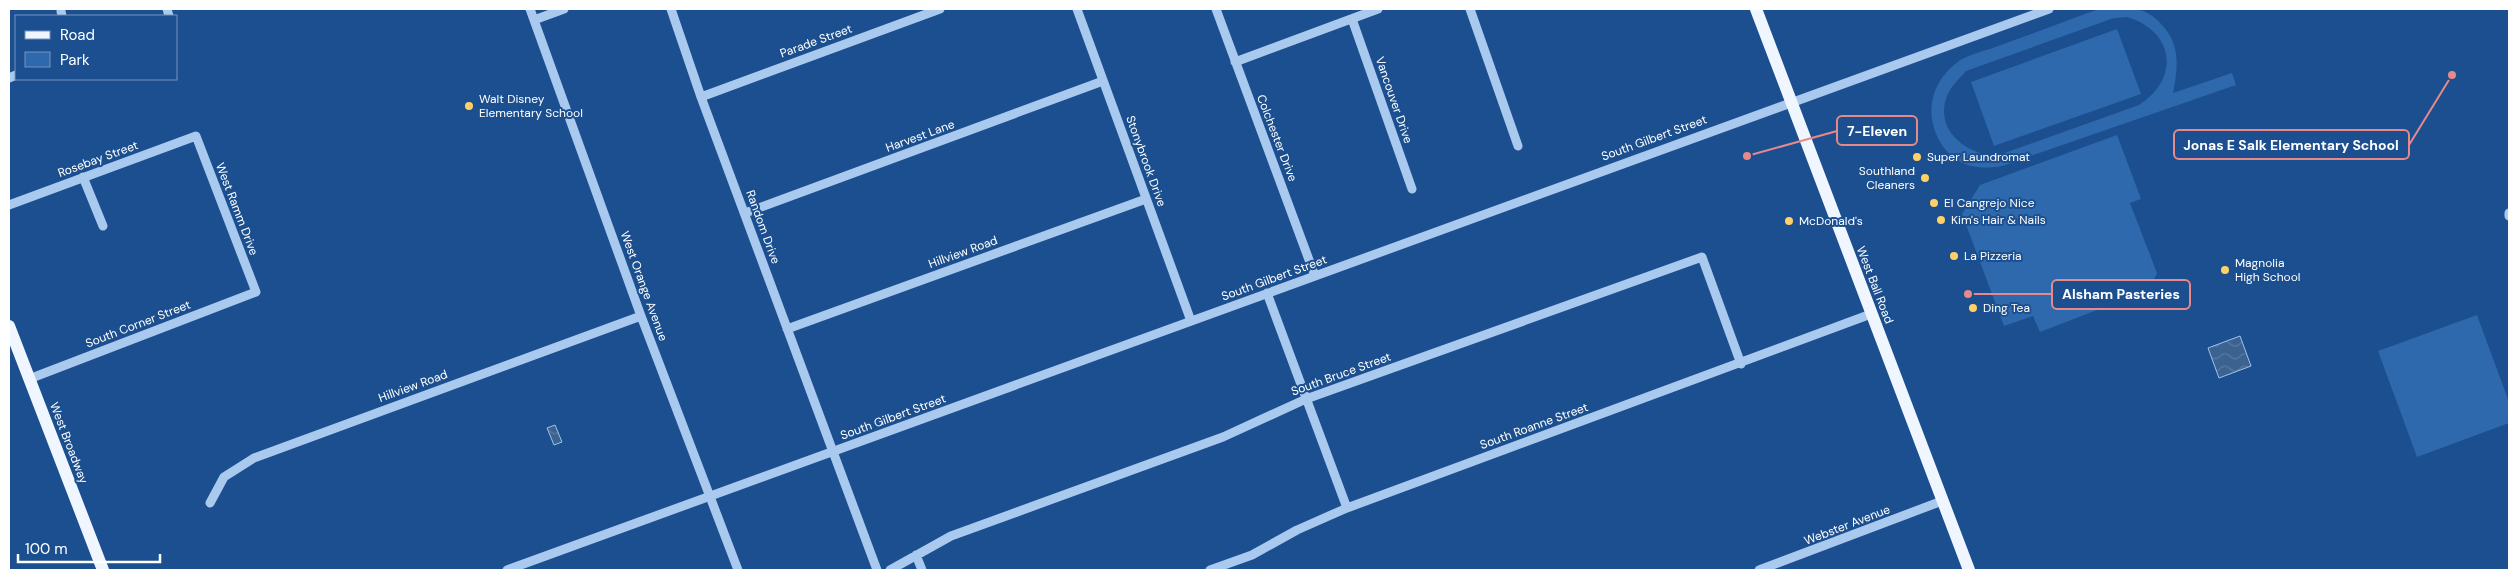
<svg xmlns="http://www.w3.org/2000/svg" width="2518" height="579" font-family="'DM Sans',sans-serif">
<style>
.green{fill:#2e69ad;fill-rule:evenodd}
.water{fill:url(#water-waves);stroke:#9cc4f0}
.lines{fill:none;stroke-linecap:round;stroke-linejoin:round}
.minor{stroke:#a9c9ee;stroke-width:9}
.major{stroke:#f0f6ff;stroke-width:12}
.poi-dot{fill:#ffd166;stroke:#1b4f8f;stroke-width:2}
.labels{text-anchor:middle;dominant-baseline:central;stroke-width:4;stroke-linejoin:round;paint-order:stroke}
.street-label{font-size:12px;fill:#fff;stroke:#1b4f8f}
.poi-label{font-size:12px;fill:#fff;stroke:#1b4f8f;text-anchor:start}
.leader{fill:none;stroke:#e88989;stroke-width:2}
.callout-dot{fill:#e88989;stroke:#1b4f8f;stroke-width:2}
.callout{fill:#1b4f8f;stroke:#e88989;stroke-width:2}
.callout-label{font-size:14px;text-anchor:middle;font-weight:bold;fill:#fff}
</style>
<defs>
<pattern id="water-waves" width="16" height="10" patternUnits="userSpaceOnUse" patternTransform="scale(1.25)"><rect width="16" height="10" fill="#3c6290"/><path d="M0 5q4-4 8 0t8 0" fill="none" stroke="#597aa1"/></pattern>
</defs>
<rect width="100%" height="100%" fill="#1b4f8f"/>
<path class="green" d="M2099,9C2110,9 2123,7 2134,9C2145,10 2154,16 2161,24C2181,44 2178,68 2173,93L2232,73L2236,85L2002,166C1978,170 1957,167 1942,145C1923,115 1930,82 1959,61C1969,54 1986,51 1998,46C2032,34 2065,21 2099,9ZM2127,17C2174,31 2181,78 2139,105L1996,156C1966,154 1934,130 1947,96C1951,86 1959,79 1966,71L2114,18Z
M2117,29L2141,94L1994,146L1971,82Z
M2117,135L2141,199L2130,203L2157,273L2149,290L2040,332L2033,316L2004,326L1962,214L1980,185Z
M2477,315L2509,402V423L2417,457L2378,351Z"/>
<path class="water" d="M2240,336L2251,366L2219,378L2208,348Z
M555,425L562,442L554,445L547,428Z"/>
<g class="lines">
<path class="minor" d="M167,9L169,16
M530,9L641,316L738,570
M671,9L701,97L877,570
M1077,9L1191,321
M1216,9L1315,276
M1470,9L1518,146
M61,11L62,16
M1352,19L1412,189
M534,20L564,9
M1235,62L1378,9
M9,78L16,75
M701,97L940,9
M83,177L103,226
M9,205L196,136L256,292L29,379
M745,213L1103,81
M2509,213V216
M1267,293L1347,508
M787,329L1146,199
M210,503L224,477L254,458L641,316
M916,555L922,570
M507,570L2049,9
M890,570L951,536L1223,437L1306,399L1702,257L1741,364
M1210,570L1252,555L1297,530L1347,508L1871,314
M1759,570L1942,501"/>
<path class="major" d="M1756,9L1969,570
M9,326L103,570"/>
</g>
<g class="poi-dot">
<circle cx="469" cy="106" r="5"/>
<circle cx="1917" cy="157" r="5"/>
<circle cx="1925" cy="178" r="5"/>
<circle cx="1934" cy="203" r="5"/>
<circle cx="1941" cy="220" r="5"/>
<circle cx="1789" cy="221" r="5"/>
<circle cx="1954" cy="256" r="5"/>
<circle cx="2225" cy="270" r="5"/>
<circle cx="1973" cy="308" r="5"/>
</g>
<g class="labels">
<g class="street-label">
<text transform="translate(816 41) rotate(-20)">Parade Street</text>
<text transform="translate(1394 100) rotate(71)">Vancouver Drive</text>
<text transform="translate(920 136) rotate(-20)">Harvest Lane</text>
<text transform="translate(1277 138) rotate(69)">Colchester Drive</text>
<text transform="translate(1654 138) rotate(-20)">South Gilbert Street</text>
<text transform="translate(98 159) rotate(-20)">Rosebay Street</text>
<text transform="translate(1146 161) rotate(70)">Stonybrook Drive</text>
<text transform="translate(237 209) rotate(69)">West Ramm Drive</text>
<text transform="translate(763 227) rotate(70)">Random Drive</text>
<text transform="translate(963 252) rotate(-20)">Hillview Road</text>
<text transform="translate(1274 278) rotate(-20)">South Gilbert Street</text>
<text transform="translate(1875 285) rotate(69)">West Ball Road</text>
<text transform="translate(644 286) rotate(70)">West Orange Avenue</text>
<text transform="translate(138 324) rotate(-21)">South Corner Street</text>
<text transform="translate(1341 374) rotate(-20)">South Bruce Street</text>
<text transform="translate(413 386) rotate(-20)">Hillview Road</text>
<text transform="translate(893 417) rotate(-20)">South Gilbert Street</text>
<text transform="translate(1534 426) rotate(-20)">South Roanne Street</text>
<text transform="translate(69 443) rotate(69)">West Broadway</text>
<text transform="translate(1847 525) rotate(-21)">Webster Avenue</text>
</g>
<g class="poi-label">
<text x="479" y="99">Walt Disney<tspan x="479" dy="14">Elementary School</tspan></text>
<text x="1927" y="157">Super Laundromat</text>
<text x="1915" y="171" text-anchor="end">Southland<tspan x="1915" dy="14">Cleaners</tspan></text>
<text x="1944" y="203">El Cangrejo Nice</text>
<text x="1951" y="220">Kim's Hair &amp; Nails</text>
<text x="1799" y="221">McDonald's</text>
<text x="1964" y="256">La Pizzeria</text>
<text x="2235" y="263">Magnolia<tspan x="2235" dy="14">High School</tspan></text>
<text x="1983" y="308">Ding Tea</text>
</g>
</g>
<path class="leader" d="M1747 156L1837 131M2452 75L2409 145M1968 294L2052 294"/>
<g class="callout-dot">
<circle cx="1747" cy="156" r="5"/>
<circle cx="2452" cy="75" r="5"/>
<circle cx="1968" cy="294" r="5"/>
</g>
<g class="callout">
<rect x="1837" y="116" width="80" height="29" rx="5"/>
<rect x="2174" y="130" width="235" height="29" rx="5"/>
<rect x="2052" y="280" width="138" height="29" rx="5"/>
</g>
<g class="callout-label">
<text x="1877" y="136">7-Eleven</text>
<text x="2291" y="150">Jonas E Salk Elementary School</text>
<text x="2121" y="299">Alsham Pasteries</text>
</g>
<rect width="2518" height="579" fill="none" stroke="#ffffff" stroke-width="20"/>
<rect x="15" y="15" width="162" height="65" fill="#1b4f8f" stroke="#7695bc"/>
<rect x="25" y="31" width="25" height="8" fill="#f0f6ff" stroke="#7695bc"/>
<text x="60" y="40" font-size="15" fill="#ffffff">Road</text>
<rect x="25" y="52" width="25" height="15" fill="#2e69ad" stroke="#7695bc"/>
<text x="60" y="65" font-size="15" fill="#ffffff">Park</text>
<path d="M18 554v8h142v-8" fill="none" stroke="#ffffff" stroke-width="2.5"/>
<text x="25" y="554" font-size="15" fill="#ffffff" stroke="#1b4f8f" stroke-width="4" paint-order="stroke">100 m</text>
</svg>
